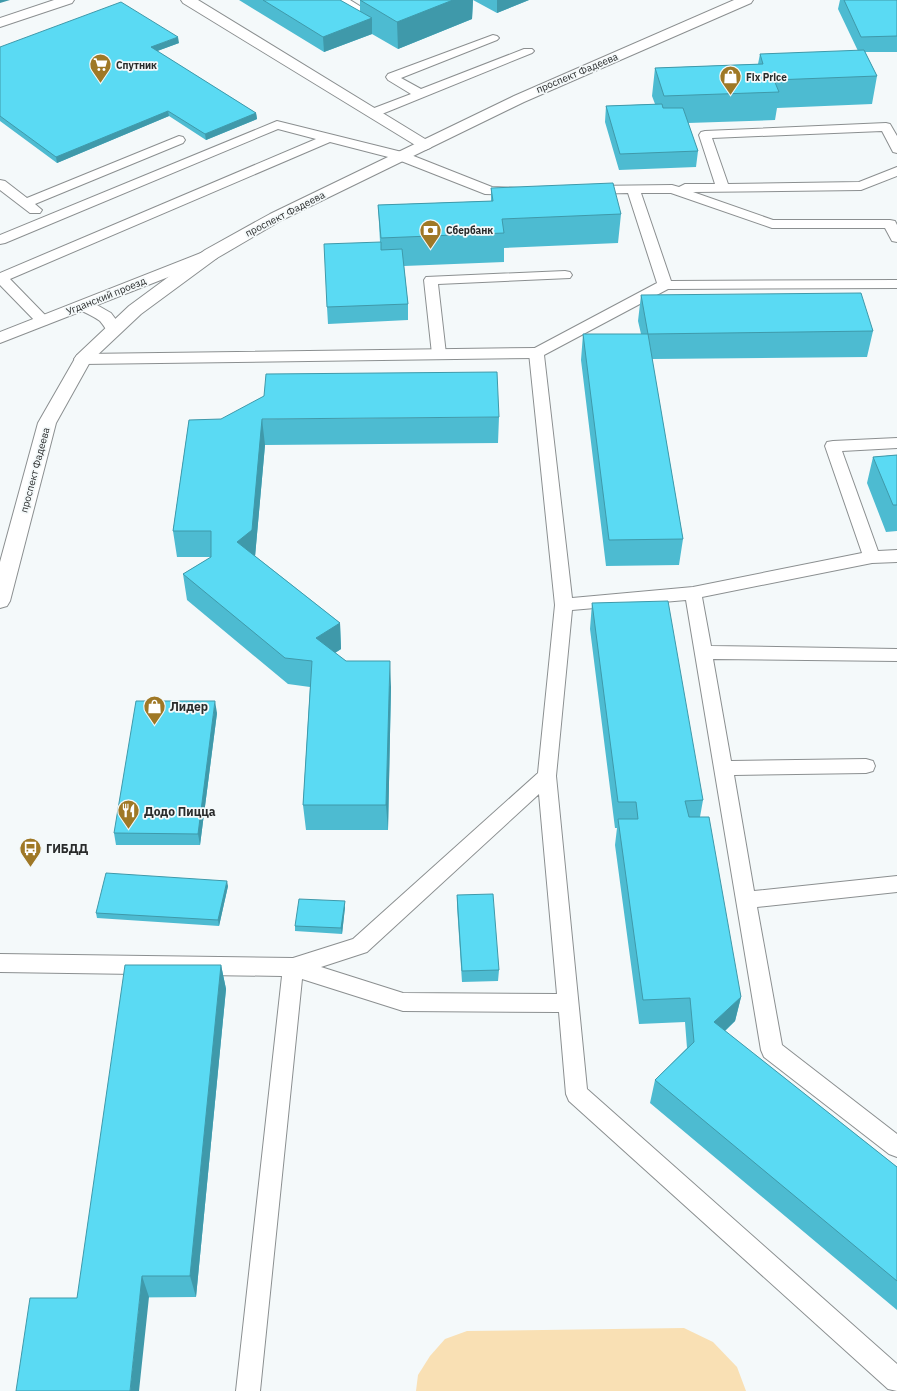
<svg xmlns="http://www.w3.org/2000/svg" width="897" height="1391" font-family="'IBM Plex Sans',sans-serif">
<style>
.green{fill:#f9e0b4}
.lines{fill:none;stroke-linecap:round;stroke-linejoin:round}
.service-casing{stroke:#8b8f90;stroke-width:2}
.minor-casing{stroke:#8b8f90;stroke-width:2}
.tertiary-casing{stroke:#8b8f90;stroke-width:2}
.service{fill:#fff;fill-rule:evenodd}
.minor{fill:#fff;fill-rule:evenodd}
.tertiary{fill:#fff;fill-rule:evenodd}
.wall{fill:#4dbbd1}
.shaded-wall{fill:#3f99aa}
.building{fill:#5adaf3;stroke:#3f99aa}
.labels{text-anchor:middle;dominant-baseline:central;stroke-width:3.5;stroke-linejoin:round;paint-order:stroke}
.far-poi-label{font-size:10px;font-weight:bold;fill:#292b2b;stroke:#f4f9fa;text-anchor:start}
.far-street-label{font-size:10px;fill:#292b2b;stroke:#f4f9fa}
.poi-label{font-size:12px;font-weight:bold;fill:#292b2b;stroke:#f4f9fa;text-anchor:start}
</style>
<rect width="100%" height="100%" fill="#f4f9fa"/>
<path class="green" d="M684,1328L713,1342L737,1367L746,1391H416L418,1375L430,1356L445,1339L467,1331Z"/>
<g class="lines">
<defs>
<path id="service" d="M336,0H350L371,13L369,15H361Z
M493,35L497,36L499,38L497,40L401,78L421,89L524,49H532L534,51L532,53L377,116H369L367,113L369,110L411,94L388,80L386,77L388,74Z
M277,121L406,153L492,187L520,188L522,191L520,194L515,195L485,194L396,159L330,142L10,279L48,318L50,321L48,324L43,325L38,324L0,285V273L316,139L278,129L5,243L0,244V235Z
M886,123L890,124L897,136V153L893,152L882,131L712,138L728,184L859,182L897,167V176L861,190L693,192L773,220H890L895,221L897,225V242L892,241L885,228H772L671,193H641L671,281L897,280V288L668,289L544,355L572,598L693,587L862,553L825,446L827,442L833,441L897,438V448L842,451L878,551L897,550V562L872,563L702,597L711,646L897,649V661L713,659L731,761L866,759L873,761L875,766L873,771L866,773L734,775L754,891L897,876V892L757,907L782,1045L897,1134V1157L889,1154L764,1057L761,1050L686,600L572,610L556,776L587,1089L897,1364V1391L888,1389L569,1101L566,1094L559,1012L403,1011L302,979L260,1391H236L282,976L0,972V954L293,958L353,939L538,773L555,605L529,353L531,350L657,283L628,193L591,194L586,193L584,190L586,187L591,186L672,185L679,187L685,184H715L699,135L701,132L705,131ZM539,794L557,994L403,993L321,967L367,952Z
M179,136L183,137L185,140L183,143L35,204L42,210L40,213H30L0,190V180L5,181L27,198Z
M565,271L570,272L572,275L570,278L438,284L446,354L444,357L439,358L434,357L432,354L424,280L426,277Z"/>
<path id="minor" d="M54,0H74L72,3L0,27V18Z
M181,0H198L430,142L433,145L430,148L425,150L420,148L183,3Z
M211,249L217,250L219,254L217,258L97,305L111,313L123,329L120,333C106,336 108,330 100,321C95,317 88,314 82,311L0,343V332Z
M536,348L542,349L545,353L542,357L536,358L83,364L77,363L74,359L77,355L83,354Z"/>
<path id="tertiary" d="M734,0H753L751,3L524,102L282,220L217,258L141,314L90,362L56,423L10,601L7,606L0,608V562L38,423L77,355L129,306L205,250L270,214L514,96Z"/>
</defs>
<use href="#service" class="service-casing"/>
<use href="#minor" class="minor-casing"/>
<use href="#tertiary" class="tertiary-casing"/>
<use href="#service" class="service"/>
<use href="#minor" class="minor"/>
<use href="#tertiary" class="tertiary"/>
</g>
<path class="wall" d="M239,0H340L360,12V0H529L497,13L473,0L472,19L398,49L372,34L324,52Z
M840,0H897V52H865L877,76L872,104L777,108L775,120L688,123L698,151L696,167L619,170L605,122L606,106L655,104L652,96L655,68L758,64L760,54L858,51L838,9Z
M179,43L157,51L256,113L257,119L206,140L169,116L57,163L0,121V47Z
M491,188L621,214L618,243L504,248V262L404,266L408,304V320L328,324L327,307L380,242L378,205L491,201Z
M641,295L873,331L867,357L652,359L683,539L679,565L606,566L581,360L583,334H641L638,321Z
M499,417L498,443L265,445L255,556L340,623L341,649L335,653L346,661L391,687L388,830H306L303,805L310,687L288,684L187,600L183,574L211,557H177L173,531L189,420Z
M897,455V531L886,532L867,483L873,457Z
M592,603L703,800L700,817L741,997L735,1021L725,1031L897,1167V1310L650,1103L655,1080L687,1048L685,1022L639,1024L615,845L617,828H615L590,629Z
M217,713L200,845H116L114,833Z
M228,886L219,926L97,918L96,913Z
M457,895L499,970L498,981L462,982L457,906Z
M345,907L342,934L295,931V926Z
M221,965L226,989L196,1297L77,1298Z"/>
<path class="shaded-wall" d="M0,0H10L0,3Z
M453,0H473L472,19L398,49L397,22Z
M497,0H529L497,13Z
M372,18V34L324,52L323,37Z
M178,37L179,43L152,53L151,47Z
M168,111L169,116L57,163L56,157Z
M256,113L257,119L206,140L205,134Z
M262,419L265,445L255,557L237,542Z
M340,623L341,649L318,664L316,638Z
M390,661L391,687L388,830L386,805Z
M215,701L217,713L200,845L198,834Z
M227,881L228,886L219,926L218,920Z
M345,901V907L342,934L341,928Z
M221,965L226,989L196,1297L190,1276Z
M741,997L735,1021L709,1046L714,1022Z
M142,1276L149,1297L139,1391H130Z"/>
<path class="building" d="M263,0H340L372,18L323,37Z
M360,0H453L397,22Z
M844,0H897V36L861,37Z
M121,2L178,37L151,47L256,113L205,134L168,111L56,157L0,116V47Z
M864,50L877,76L774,80L779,92L664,96L655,68L763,64L760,54Z
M662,104L663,108H683L698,151L620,154L606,106Z
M613,183L621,214L502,219L504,233L381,238L378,205L493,201L491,188Z
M381,242V250L402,249L408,304L327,307L324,244Z
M861,293L873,331L648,334L683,539L609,540L583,334H648L641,295Z
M497,372L499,417L262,419L252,530L237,542L340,623L316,638L346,661H390L386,805H303L312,661L285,658L183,574L211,557V531H173L189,420L221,419L264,396L266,374Z
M897,455V505H893L873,457Z
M668,601L703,800L685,801L689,817H709L741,997L714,1022L897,1167V1281L655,1080L694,1042L690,998L643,1000L618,819H638L636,802H618L592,603Z
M136,701H215L198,834L114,833Z
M106,873L227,881L218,920L96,913Z
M493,894L499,970L462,971L457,895Z
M299,899L345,901L341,928L295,926Z
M125,965H221L190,1276H142L130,1391H16L30,1298H77Z"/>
<defs>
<symbol id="supermarket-pin" viewBox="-11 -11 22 30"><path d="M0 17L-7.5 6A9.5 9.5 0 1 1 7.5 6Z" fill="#9f7826" stroke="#f4f9fa"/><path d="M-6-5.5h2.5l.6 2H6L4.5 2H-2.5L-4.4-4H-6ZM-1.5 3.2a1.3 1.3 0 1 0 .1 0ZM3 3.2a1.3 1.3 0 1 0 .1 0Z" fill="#fff"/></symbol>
<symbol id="shop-pin" viewBox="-11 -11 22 30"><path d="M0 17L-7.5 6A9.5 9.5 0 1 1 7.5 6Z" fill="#9f7826" stroke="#f4f9fa"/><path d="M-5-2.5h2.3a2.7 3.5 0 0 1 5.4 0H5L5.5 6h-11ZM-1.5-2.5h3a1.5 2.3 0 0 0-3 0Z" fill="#fff"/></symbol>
<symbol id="bank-pin" viewBox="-11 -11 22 30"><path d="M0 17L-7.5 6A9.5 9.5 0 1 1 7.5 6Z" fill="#9f7826" stroke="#f4f9fa"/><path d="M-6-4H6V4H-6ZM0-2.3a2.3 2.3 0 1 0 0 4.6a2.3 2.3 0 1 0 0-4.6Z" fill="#fff"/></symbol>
<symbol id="restaurant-pin" viewBox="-11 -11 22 30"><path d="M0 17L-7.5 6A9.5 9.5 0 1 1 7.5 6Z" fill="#9f7826" stroke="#f4f9fa"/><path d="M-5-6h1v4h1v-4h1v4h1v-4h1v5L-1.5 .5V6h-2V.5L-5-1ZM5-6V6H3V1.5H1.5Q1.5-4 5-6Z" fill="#fff"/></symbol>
<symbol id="bus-pin" viewBox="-11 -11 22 30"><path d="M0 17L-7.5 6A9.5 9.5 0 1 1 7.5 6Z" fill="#9f7826" stroke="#f4f9fa"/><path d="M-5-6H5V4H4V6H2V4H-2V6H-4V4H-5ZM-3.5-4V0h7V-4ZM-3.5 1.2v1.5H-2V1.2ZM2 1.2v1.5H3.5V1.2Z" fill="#fff"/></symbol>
</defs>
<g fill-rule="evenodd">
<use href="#supermarket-pin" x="88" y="52" width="25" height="34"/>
<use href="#shop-pin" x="718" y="64" width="25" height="34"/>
<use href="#bank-pin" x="418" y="218" width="25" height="34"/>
<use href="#shop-pin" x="142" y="694" width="25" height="34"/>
<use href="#restaurant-pin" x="116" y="798" width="25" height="34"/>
<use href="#bus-pin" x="18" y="836" width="25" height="34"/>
</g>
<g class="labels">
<g class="far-poi-label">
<text x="116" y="65">Спутник</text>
<text x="746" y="77">Fix Price</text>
<text x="446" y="230">Сбербанк</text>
</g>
<g class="far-street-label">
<text transform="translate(577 73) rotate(-23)">проспект Фадеева</text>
<text transform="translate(285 214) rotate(-27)">проспект Фадеева</text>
<text transform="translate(106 296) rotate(-22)">Угданский проезд</text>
<text transform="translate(35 470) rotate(-75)">проспект Фадеева</text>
</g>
<g class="poi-label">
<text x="170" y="706">Лидер</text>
<text x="144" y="811">Додо Пицца</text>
<text x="46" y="848">ГИБДД</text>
</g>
</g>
</svg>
